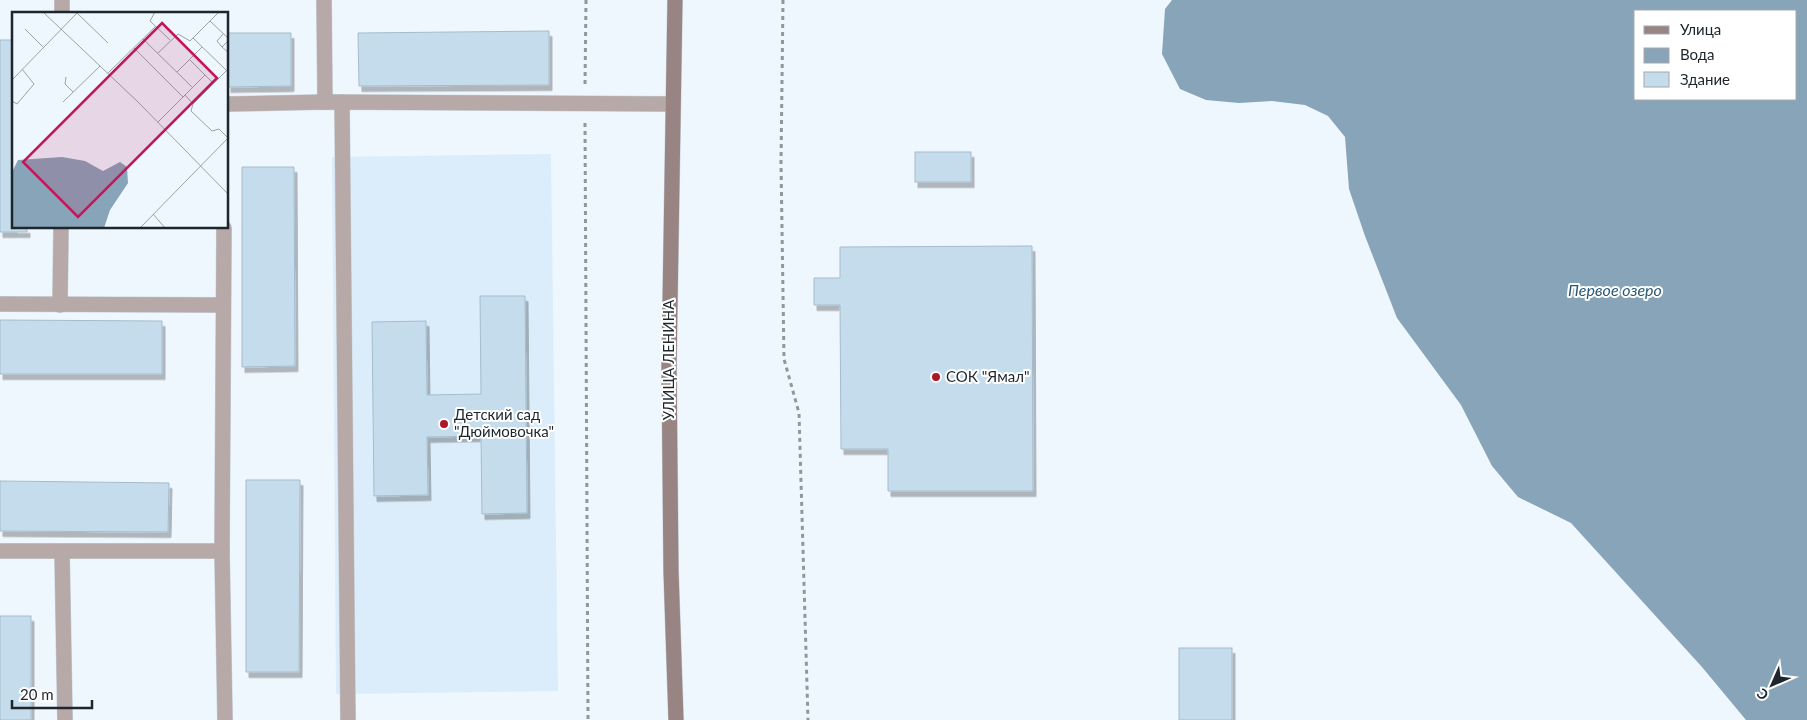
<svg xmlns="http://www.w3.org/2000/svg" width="1807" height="720" viewBox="0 0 1807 720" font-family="Lato,sans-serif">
<defs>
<filter id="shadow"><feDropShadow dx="3" dy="5.5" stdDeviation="0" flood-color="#0004"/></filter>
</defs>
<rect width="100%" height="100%" fill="#eef7fe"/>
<polygon fill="#dbedfa" points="551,154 558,691 336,694 332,157"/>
<path fill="#88a4b8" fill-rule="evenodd" d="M1172,0H1807V720H1746L1702,667L1571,523L1518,497L1492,466L1461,405L1397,318L1365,236L1349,189L1345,137L1328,116L1305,105L1272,101L1239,103L1206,100L1180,89L1162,54L1165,9ZM1636,11H1796V99H1636Z"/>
<g fill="#c5dced" stroke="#a5bccc" filter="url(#shadow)">
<polygon points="549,31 549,85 359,86 358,33"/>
<polygon points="228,33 291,33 291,86 228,87"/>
<polygon points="0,40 14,40 14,228 27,228 27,232 0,232"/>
<rect x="915" y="152" width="56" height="30"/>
<polygon points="242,167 294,167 295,366 242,367"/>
<polygon points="1032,246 1033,491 888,491 888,449 841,449 840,305 814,305 814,278 840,278 840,247"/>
<polygon points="480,296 525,296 527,513 482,514 481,436 427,437 428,495 374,496 372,322 426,321 427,395 481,394"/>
<polygon points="0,320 162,321 162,374 0,374"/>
<polygon points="246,480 300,480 299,672 246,672"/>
<polygon points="0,481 169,483 168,532 0,531"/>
<rect x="0" y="616" width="31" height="104"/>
<rect x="1179" y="648" width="53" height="72"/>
</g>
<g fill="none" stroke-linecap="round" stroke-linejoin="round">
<g stroke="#c8d1d8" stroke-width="16">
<g id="service">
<polyline points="62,0 62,14"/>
<polyline points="324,0 325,102"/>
<polyline points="342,102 348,720"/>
<polyline points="228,104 325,102 672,104"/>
<polyline points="224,228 222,551 225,720"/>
<polyline points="0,304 223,305"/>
<polyline points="60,305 61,228"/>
<polyline points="0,551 222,551"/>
<polyline points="62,552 65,720"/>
</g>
</g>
<g stroke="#c8d1d8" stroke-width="16">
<polyline id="secondary" points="675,0 669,365 671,571 676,720"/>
</g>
<g stroke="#8f989e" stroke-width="3" stroke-dasharray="4 4" stroke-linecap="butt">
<polyline points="783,0 781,163 784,359 799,413 808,720"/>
<polyline points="585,84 586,0"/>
<polyline points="585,123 588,720"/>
</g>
<use href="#service" stroke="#b6a9a8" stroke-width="15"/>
<use href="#secondary" stroke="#978483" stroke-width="15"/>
</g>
<g fill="#ac1825" stroke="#fff" stroke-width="2">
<circle cx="936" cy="377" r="5"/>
<circle cx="444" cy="424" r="5"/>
</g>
<g text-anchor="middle" stroke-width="4" stroke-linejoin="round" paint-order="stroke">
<g font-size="15" fill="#1d262c" stroke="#fff">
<text transform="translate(669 360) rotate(-90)" y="5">УЛИЦА ЛЕНИНА</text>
</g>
<g font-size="15" fill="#1d262c" stroke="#fff" text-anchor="start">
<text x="946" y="382">СОК "Ямал"</text>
<text x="454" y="420">Детский сад<tspan x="454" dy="17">"Дюймовочка"</tspan></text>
</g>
<g font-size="16" font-style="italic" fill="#275776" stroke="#fff">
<text x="1615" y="296">Первое озеро</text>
</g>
</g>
<g transform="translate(12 12)">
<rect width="216" height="216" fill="#eef7fe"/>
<path d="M50,145L73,149L91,159L108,150L115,155L116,171L98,198L92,216H0V160L6,148Z" fill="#88a4b8"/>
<path fill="none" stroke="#9aa3aa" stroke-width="1" d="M31,0L126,90L217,183M64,0L96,31M143,0L138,9L158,28M198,9L217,27M13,17L32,36M181,26L214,58M131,27L180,75M217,28L210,35L217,41M210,35L205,29L211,22M122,36L171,85M146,41L166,22L178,29L207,0M177,47L201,71M165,60L190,35M96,61L144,14M54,65L53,72L61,80M0,68L66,0M173,83L181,92L179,99L200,119L207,117L216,126M0,89L5,92L22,72L10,57M51,90L88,54M181,92L217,56M146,110L193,63M141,202L154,217M127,217L217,125"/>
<path fill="#c2185b" fill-opacity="0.15" stroke="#c2185b" stroke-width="2.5" d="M150,11L205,66L66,205L11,150Z"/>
<rect width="216" height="216" fill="none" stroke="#1d262c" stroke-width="2.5"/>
</g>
<rect x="1634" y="10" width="162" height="90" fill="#ffffff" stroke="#a5a8ab"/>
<rect x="1644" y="26" width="25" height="8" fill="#978483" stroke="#a5a8ab"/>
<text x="1680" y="35" font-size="15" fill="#1d262c">Улица</text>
<rect x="1644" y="48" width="25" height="15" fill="#88a4b8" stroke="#a5a8ab"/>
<text x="1680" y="60" font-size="15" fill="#1d262c">Вода</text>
<rect x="1644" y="72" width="25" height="15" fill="#c5dced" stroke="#a5a8ab"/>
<text x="1680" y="85" font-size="15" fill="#1d262c">Здание</text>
<g transform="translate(1772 685) rotate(225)" stroke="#ffffff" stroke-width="4" paint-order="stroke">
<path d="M0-4L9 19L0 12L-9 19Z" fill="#1d262c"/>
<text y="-8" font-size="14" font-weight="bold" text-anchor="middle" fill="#1d262c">С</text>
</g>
<path d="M12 700v8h80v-8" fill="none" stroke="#1d262c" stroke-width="2.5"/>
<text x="20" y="700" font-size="15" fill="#1d262c" stroke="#ffffff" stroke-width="4" paint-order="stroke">20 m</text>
</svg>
